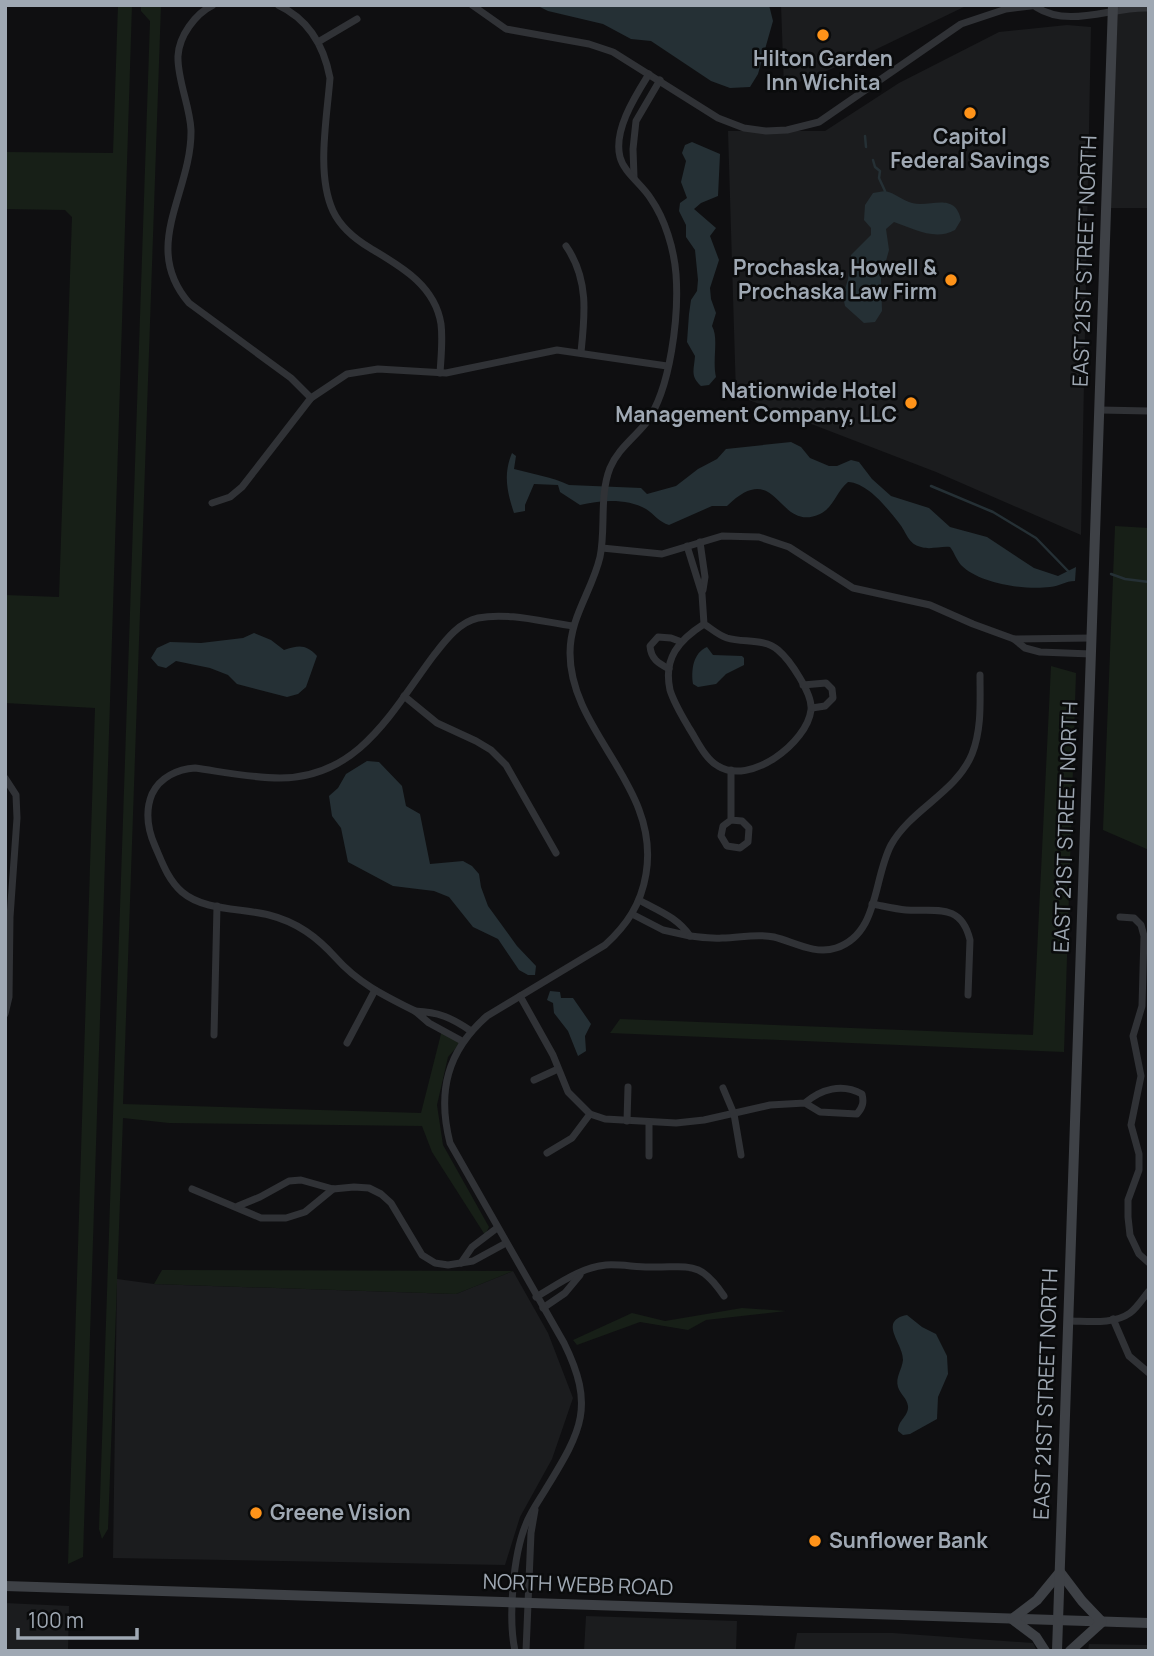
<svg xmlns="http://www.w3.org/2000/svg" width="1154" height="1656" viewBox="0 0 1154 1656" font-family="Manrope,sans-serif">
<rect width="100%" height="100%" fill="#0f0f11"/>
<g fill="#1b1c1e">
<polygon points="781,5 968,5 856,59 784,88"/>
<polygon points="1113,5 1149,5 1149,208 1106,208"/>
<polygon points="1067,25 1091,27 1081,535 936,472 736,395 728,131 825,131 899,83 999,32"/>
<polygon points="513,1271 548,1333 573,1398 552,1459 520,1517 505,1565 113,1558 117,1279 154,1284 456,1294"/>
<polygon points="5,1603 69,1606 68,1651 5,1651"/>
<polygon points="586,1616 737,1621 736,1651 584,1651"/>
<polygon points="797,1633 893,1633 1033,1643 1037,1651 794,1651"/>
<polygon points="1089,1644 1149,1645 1149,1651 1088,1651"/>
</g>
<g fill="#171f17">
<polygon points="118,5 132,5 83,1557 68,1564 95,708 5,703 5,595 59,597 72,217 65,210 5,209 5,152 113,153"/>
<polygon points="141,5 161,5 123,1104 421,1113 442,1030 462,1041 448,1057 437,1105 443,1145 489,1227 485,1235 432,1152 422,1126 169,1123 123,1118 108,1529 102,1539 99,1529 150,21 141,11"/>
<polygon points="1115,526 1149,528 1149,850 1103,830"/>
<polygon points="1051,666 1076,673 1064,1052 610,1033 620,1019 1033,1035"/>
<polygon points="162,1270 513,1271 456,1294 154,1284"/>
<polygon points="742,1308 786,1311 706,1320 688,1330 640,1322 577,1345 573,1340 632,1313 665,1321"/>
</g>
<g fill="#253035">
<polygon points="536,5 769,5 773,21 758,74 750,87 730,88 711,81 651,41 631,39 603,24 548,11"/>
<path d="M692,142L720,154L718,196L701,203L694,209L716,228L710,236L719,260L710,288L711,299L716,313L712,326C719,338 712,360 716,377L709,385L701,386C690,376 694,370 695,356L687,342L689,314L691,300L697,291L698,280L695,250L686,237V225L679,211L680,203L687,198L681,182L686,161L682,153L685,145Z"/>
<path d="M885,191C895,193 902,200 912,203C930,208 955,191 961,220L955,230C935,241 914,229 894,222L886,229L889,250L881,279L882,311L875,322L864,323L845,306L843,296L848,279L851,255L871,235V228L864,220L865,205L873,193Z"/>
<path d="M791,442L801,447L810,458L829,466H837L851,460L859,462L872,479L891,496L929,508L950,527L987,537L1034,568L1058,576L1076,567L1075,581C1065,581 1060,586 1050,587C1024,590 980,584 961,565C956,559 954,552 950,547C941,546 930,550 921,547C908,544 907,533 899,523C887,508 868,483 848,482C836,492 834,507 820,514C777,534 778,456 727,506H712L669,525C659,522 655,515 646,509C627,498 600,500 580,505L560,492L558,485L534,484L525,505V511L514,513C507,492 503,474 512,453L516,456L514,469C533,474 552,477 569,485L641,488L647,494L676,486L698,469L717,459L726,449Z"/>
<path d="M254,633L271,640L284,650C299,645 306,644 317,656L306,687L298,694L287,697L237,684L228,675L210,668L176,661L166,668L158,666L151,658L157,648L170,642L201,643L243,638Z"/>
<path d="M707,647L713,655L742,656L744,658V665L726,674L716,684L698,687L693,684C691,670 693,653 707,647Z"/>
<polygon points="367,761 379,762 402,786 406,806 420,814 430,864 463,861 472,866 479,874 481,887 488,906 517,946 536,966 535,975 528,975 519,970 498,939 473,927 449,897 434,891 393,886 348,862 341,828 332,816 329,796 338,788 346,774"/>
<polygon points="550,991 560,992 561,998 573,998 591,1024 585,1036 586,1051 578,1056 568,1031 554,1013 553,1003 547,1000"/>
<path d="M907,1315L922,1327L936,1334L947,1356L948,1374L938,1397L937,1419L910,1434L903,1435L898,1431C898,1420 909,1416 908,1406C907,1398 900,1394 898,1387C895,1377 902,1370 903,1360C904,1344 877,1321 907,1315Z"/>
</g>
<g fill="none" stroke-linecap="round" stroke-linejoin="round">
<g stroke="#253035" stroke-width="2.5">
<polyline points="865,136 866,147"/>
<polyline points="873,160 875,167 880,171 879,178 885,191"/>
<polyline points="931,486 993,512 1036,538 1069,572"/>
<polyline points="1111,574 1125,579 1149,582"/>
</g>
<g stroke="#303236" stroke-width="7">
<path d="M213,5C195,14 179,36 178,56C177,79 190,106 191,130C192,193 140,246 189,303L291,378L311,398"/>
<path d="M278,5C308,19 324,46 330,78C327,118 316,174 333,211C341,228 355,239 370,248C400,266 435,285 441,324C443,340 441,357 440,373"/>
<polyline points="472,5 506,29 589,44 613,52 718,118 744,128 766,131 787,130 819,122 961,24 1006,9 1039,5"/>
<path d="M1036,7C1070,29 1112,6 1149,8"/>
<polyline points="318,42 357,19"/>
<polyline points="634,177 633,149 636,121 660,80"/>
<path d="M566,246C589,279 585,315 581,352"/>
<polyline points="1100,410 1149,411"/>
<polyline points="212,503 230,497 242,487 311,398 347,374 378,369 446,373 557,350 667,366"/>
<polyline points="700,542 705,577 703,590"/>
<path d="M687,546L702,594L704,624C679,640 663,658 670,690C674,703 682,716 689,728C697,740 705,759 718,766C750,786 807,743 811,710C813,694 790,660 778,650C764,638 744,643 727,638C718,635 712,629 704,624"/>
<polyline points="602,548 662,554 722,536 759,537 789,547 853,588 930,605 973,624 1014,639 1025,648 1040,652 1091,654"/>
<polyline points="1014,639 1092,638"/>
<path d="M669,669C658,663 651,659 650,646L658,637L671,638L679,641"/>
<polyline points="803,685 826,683 832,689 833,698 825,706 812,708"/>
<polyline points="404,696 437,723 476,741 491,750 506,765 556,853"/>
<polyline points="731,770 731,820 723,826 721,836 727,846 740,848 748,842 749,828 742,821 731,820"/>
<polyline points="5,778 16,795 17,818 10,917 9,997 5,1014"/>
<path d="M872,904C883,906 895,909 906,910C935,912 961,902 970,940L968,995"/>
<path d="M632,914L663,930L690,936C677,917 659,911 639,900"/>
<polyline points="1120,917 1134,918 1141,925 1144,936 1142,1006 1133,1036 1141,1076 1131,1125 1139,1154 1139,1170 1128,1200 1128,1217 1130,1235 1139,1254 1149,1263"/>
<path d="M690,936C700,937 711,939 722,938C740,938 756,933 774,937C794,942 815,955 836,948C879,934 873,879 891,845C911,809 956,793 972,754C982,729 980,701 980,675"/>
<path d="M520,996L553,1055L568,1092L590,1114L605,1119L676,1123L704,1120L770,1105L805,1103L820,1112L857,1114C863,1107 864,1102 862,1094C842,1083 821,1089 805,1103"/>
<path d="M415,1011C385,996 358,983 336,958C317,937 297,922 269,915C242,908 204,911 182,892C168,880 162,862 155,846C148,830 145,811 152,794C160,777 178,769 195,768C223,772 252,778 280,778C359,778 392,711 434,655C445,641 459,622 478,618C508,612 543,622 573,626"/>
<polyline points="214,1035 217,906"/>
<path d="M462,1041L429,1023L415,1011C439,1012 452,1018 471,1031"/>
<polyline points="347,1043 375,990"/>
<polyline points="534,1080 558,1069"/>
<polyline points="723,1088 734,1114 741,1155"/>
<polyline points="627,1121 628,1087"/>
<polyline points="547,1153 572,1138 590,1114"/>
<polyline points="649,1156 649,1123"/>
<polyline points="192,1189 261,1218 286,1218 305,1212 333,1189"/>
<polyline points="238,1206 260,1197 289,1181 301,1180 333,1189 354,1187 369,1188 381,1194 391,1203 422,1255 435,1263 448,1265 473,1261 506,1243"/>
<polyline points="461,1263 472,1247 497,1228"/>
<path d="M536,1297C557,1285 581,1267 606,1265C620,1264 635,1267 649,1267C690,1268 699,1259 724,1296"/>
<polyline points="543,1308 565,1293 580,1275"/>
<polyline points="1113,1319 1129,1356 1149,1373"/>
<path d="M1068,1321C1088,1321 1113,1325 1130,1313C1137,1308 1143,1298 1149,1291"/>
<path d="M515,1651C508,1618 513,1555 526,1524C531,1511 540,1499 547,1487C582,1430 595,1406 564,1343L450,1143C437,1092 447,1051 487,1016L605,945C627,925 641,904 646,874C661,786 570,733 570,653C570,617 592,591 600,557C606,529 599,496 610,468C618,449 633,439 646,423C671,389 679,315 676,274C674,249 665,219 651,199C642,184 624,173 620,157C613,130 636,95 649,74"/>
<polyline points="526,1651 531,1533 535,1510"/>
</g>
<g stroke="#3e4146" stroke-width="10">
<polyline points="5,1586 1149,1623"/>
<polyline points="1045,1651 1036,1637 1012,1619 1037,1600 1060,1572 1082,1601 1102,1622 1070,1651"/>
<polyline points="1057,1651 1113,5"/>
</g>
</g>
<g fill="#ff9319" stroke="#0a0b0c" stroke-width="2.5">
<circle cx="823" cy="35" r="7"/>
<circle cx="970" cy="113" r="7"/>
<circle cx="951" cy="280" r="7"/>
<circle cx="911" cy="403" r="7"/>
<circle cx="256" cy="1513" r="7"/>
<circle cx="815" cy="1541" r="7"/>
</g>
<g text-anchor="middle" stroke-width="5" stroke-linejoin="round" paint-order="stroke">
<g font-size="21" font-weight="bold" fill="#9fa8b3" stroke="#0a0b0c">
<text x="823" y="66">Hilton Garden<tspan x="823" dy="24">Inn Wichita</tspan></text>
<text x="970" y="144">Capitol<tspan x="970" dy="24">Federal Savings</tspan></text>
<text x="937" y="275" text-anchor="end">Prochaska, Howell &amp;<tspan x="937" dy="24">Prochaska Law Firm</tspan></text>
<text x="897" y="398" text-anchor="end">Nationwide Hotel<tspan x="897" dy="24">Management Company, LLC</tspan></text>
<text x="270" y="1520" text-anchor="start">Greene Vision</text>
<text x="829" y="1548" text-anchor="start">Sunflower Bank</text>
</g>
<g font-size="21" fill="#9fa8b3" stroke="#0a0b0c">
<text transform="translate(1085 261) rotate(-88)" y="7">EAST 21ST STREET NORTH</text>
<text transform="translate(1066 827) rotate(-88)" y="7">EAST 21ST STREET NORTH</text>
<text transform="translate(1046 1394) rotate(-88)" y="7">EAST 21ST STREET NORTH</text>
<text transform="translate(578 1585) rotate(2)" y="7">NORTH WEBB ROAD</text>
</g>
</g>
<rect width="1154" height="1656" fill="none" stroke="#9fa8b3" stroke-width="14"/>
<path d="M18 1628v10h119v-10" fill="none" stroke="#9fa8b3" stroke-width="3.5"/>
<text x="28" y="1628" font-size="21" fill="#9fa8b3" stroke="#0a0b0c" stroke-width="5" paint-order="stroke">100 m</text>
</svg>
